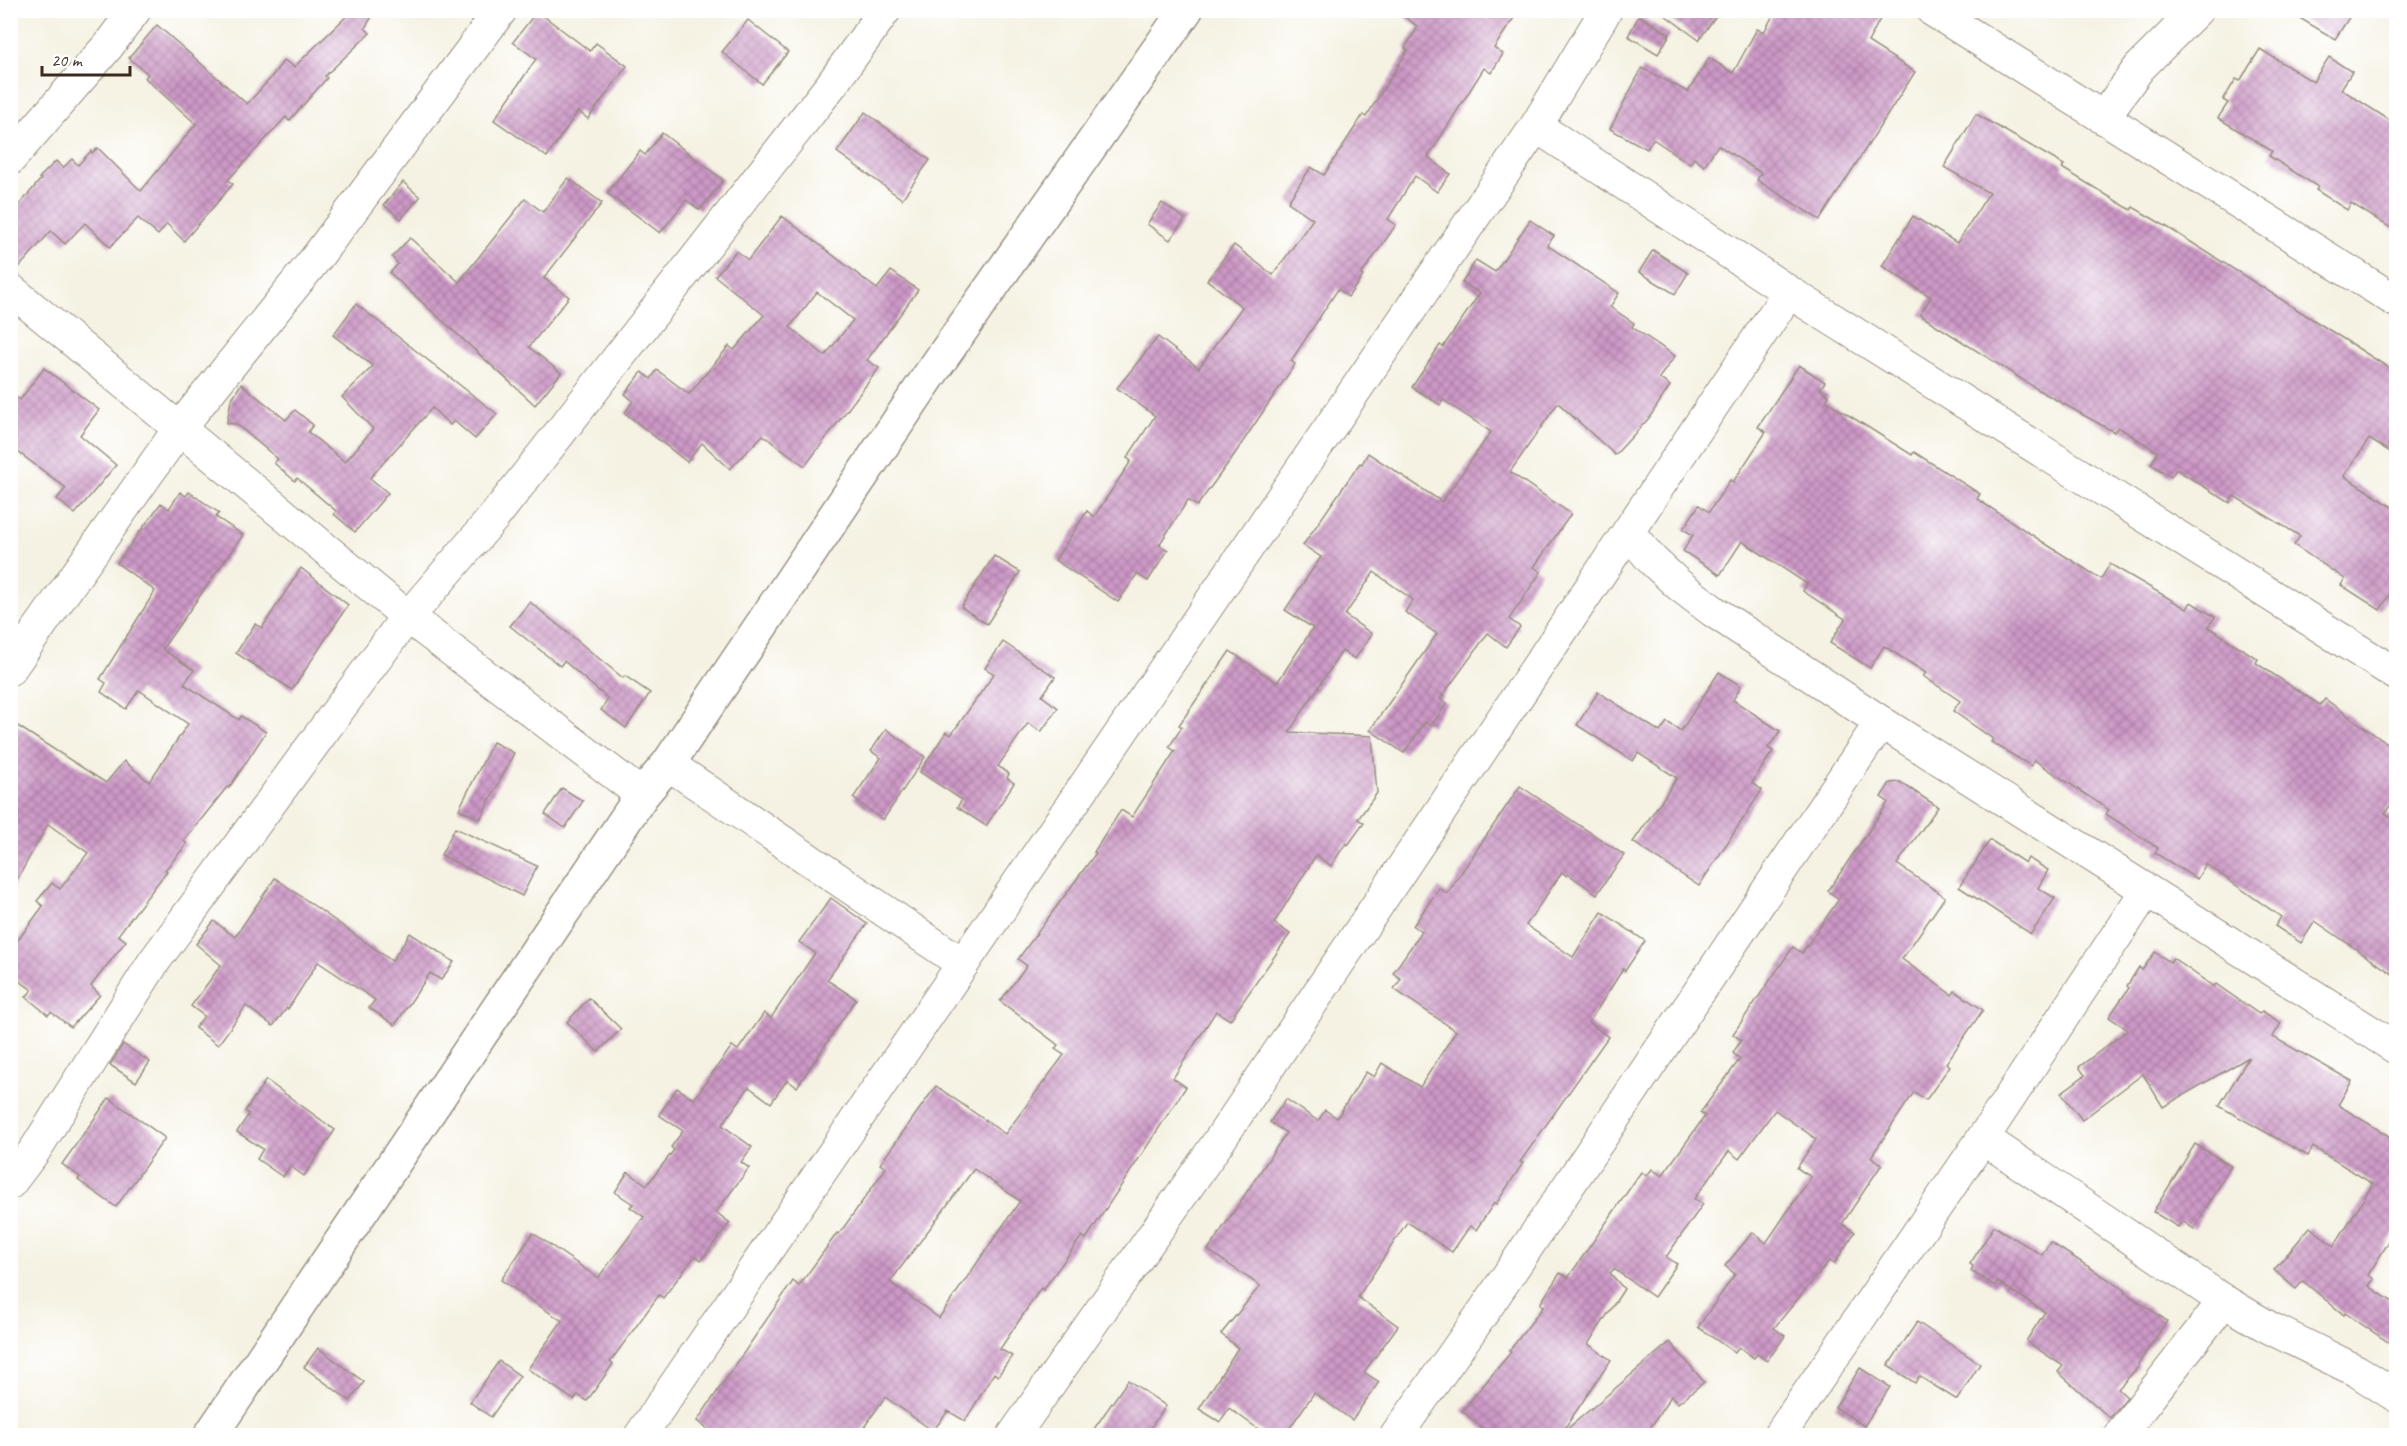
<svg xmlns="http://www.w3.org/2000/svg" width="2407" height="1446" viewBox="0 0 2407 1446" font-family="Caveat,sans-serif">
<defs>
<pattern id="building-cross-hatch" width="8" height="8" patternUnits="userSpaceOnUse" patternTransform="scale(1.5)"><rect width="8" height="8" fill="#cd99c7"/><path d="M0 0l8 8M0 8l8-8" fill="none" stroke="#a87da1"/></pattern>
</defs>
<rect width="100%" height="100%" fill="#fff"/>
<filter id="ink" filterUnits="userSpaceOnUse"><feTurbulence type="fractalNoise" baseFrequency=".0167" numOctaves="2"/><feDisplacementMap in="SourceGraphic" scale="12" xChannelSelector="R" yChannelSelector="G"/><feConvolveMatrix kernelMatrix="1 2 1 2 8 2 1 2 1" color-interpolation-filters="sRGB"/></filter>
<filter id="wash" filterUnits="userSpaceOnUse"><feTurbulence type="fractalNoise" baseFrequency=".008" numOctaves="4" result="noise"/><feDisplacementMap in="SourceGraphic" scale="24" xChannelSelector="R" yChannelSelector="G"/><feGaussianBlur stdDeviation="1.35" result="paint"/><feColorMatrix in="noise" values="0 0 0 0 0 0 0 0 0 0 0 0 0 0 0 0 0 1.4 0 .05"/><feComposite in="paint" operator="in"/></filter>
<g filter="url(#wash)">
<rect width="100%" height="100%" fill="#f5f2e3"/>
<g id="blocks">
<g fill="url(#building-cross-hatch)" fill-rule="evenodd">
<polygon points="353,10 376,10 365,28 370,33 325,76 327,78 289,121 286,117 228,180 233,184 184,241 167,224 158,235 138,218 110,247 85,223 65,244 51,231 15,272 10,271 10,216 41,179 39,178 56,161 63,168 72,159 78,165 91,151 92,153 98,148 141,191 196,124 145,78 148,74 129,58 157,25 247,104 269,80 284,60 294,67"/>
<polygon points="1396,10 1519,10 1494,48 1503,54 1491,73 1484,68 1428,157 1450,174 1437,192 1415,176 1388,219 1396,225 1361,275 1363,276 1348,297 1338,289 1291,361 1295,364 1234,455 1197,506 1188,500 1159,545 1168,550 1148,581 1137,574 1118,602 1055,560 1087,511 1094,517 1131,461 1127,458 1155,416 1117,388 1158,337 1199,368 1242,307 1207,280 1234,245 1273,275 1313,219 1288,202 1311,167 1324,175 1363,115 1366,117 1408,50 1405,48 1418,27"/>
<polygon points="1658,10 1720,10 1699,40"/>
<polygon points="1776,10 1869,10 1881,17 1868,42 1915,72 1820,220 1757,180 1761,173 1718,145 1704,166 1694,158 1690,164 1653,139 1647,149 1610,129 1642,68 1688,92 1709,58 1733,73 1757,29 1764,32"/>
<polygon points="2286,10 2354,10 2335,39"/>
<polygon points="537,11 590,51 596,43 627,66 588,119 578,111 547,157 494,120 536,59 513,42"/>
<polygon points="1639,16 1670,34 1658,54 1628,36"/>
<polygon points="748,20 788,52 762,84 722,52"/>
<polygon points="2260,49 2313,82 2329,57 2352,72 2341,89 2397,125 2397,232 2351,203 2347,210 2316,190 2318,187 2269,156 2272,151 2218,118 2228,103 2223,100 2236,79 2240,81"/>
<polygon points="865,112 930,160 902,199 837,152"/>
<polygon points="1976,114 2064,165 2062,168 2131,210 2133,207 2172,230 2397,373 2397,456 2369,439 2344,476 2397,510 2397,583 2380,610 2341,585 2345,579 2294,545 2300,536 2234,496 2230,503 2176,469 2171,477 2151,464 2158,452 2118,427 2114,432 2042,392 1920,315 1931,297 1882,266 1913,216 1957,243 1989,193 1944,167"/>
<polygon points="662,133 723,180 700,210 686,200 660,233 607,193 640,151 645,155"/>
<polygon points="568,178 602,203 544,278 569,297 529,347 561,373 535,405 390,273 398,264 392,257 410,238 459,282 525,199 543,212"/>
<polygon points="403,182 420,197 401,219 384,205"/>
<polygon points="1162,203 1185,219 1170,240 1147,224"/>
<path d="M782,216L877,289L891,271L918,290L867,360L879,368L805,466L763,435L730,469L702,443L687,462L625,413L633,401L625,394L642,372L651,379L657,370L689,394L729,346L734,350L764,315L715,276L736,251L748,260ZM817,292L853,320L825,356L790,327Z"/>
<path d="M1530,220L1554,236L1547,245L1619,293L1610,307L1634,323L1632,327L1675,356L1659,378L1670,386L1649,418L1615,455L1558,403L1510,472L1571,514L1534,567L1541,572L1509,619L1520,627L1506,647L1488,633L1440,699L1447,703L1431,726L1425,722L1404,753L1370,730L1437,634L1405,612L1413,600L1374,572L1345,615L1372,634L1355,659L1342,651L1289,732L1372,736L1377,793L1358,819L1364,823L1348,845L1346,843L1331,866L1316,855L1274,923L1290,934L1230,1020L1216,1011L1173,1078L1186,1087L1086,1239L1082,1236L1043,1290L1041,1288L1000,1349L1012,1356L998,1376L994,1373L965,1421L948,1411L933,1431L885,1397L858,1436H716L697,1421L793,1281L799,1286L837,1233L839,1234L886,1168L880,1164L936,1086L1005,1134L1064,1055L1055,1049L1058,1045L1000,1001L1027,966L1018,959L1096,853L1094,852L1121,810L1132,817L1175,751L1169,747L1182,727L1179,725L1230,651L1277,683L1313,628L1285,610L1321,557L1303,545L1360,463L1362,464L1368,453L1442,502L1491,432L1443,400L1440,405L1412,387L1440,345L1443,347L1480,293L1462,283L1476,260L1495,272ZM974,1169L1020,1201L939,1318L890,1282Z"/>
<polygon points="1653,250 1688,273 1675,294 1639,272"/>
<polygon points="356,304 497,414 475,439 454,421 450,425 432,408 370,478 388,493 355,532 334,514 336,511 297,478 295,481 274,463 278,459 236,424 227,423 231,400 241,384 286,420 295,410 313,425 308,432 345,462 373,429 342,397 373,366 333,335"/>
<polygon points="1799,365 1825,382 1820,389 1829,396 1826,401 1912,455 1914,452 1980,494 1977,499 2049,546 2101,579 2110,564 2187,609 2191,602 2215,617 2208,627 2258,659 2256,663 2320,705 2325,699 2397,751 2397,796 2385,813 2397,821 2397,977 2315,921 2301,943 2275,926 2281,917 2206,864 2197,879 2155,853 2158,848 2106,814 2109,810 2034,760 2031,766 1991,742 1993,739 1953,711 1960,701 1923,676 1926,673 1884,646 1870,668 1830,643 1845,619 1803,591 1807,584 1742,541 1720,575 1683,551 1693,535 1683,529 1699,505 1709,512 1730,480 1733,482 1766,432 1758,427"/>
<polygon points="44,368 99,410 80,435 116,465 75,514 57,499 66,488 10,446 10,392 20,400"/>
<polygon points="180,492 186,496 189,492 219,513 216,517 243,535 162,649 194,670 184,684 239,720 241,716 266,732 229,788 227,787 184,841 187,844 165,870 167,871 118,935 126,941 91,986 100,995 71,1027 51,1012 48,1015 26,997 32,990 10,974 10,951 43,906 37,901 52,883 60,889 88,853 48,824 10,892 10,721 106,783 124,761 149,782 188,724 139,690 126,709 101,692 106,683 100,679 155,591 117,563 161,503 169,509"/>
<polygon points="994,556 1020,572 987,624 961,607"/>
<polygon points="301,568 348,605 292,690 236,653 255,624 262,628"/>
<polygon points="530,602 623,678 625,676 650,693 626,728 601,710 608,699 564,661 560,666 510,626"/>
<polygon points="1003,642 1055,677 1042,696 1058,708 1041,732 1028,723 998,766 1009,774 1007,778 1014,783 986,826 957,807 962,800 920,772 946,732 951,735 994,674 985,668"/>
<polygon points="1719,672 1741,686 1733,700 1780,731 1768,748 1773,751 1752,783 1762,790 1699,886 1633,842 1677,778 1638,753 1633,761 1577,725 1598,692 1660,732 1667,722 1681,731"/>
<polygon points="886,729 925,757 883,820 853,798 881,758 871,751"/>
<polygon points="493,742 514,753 480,819 459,809"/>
<polygon points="1900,782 1938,807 1897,864 1945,897 1902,959 1952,995 1955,991 1983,1010 1946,1063 1950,1066 1926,1100 1914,1092 1871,1157 1882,1164 1842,1224 1855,1232 1834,1264 1829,1261 1774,1328 1785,1336 1767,1361 1757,1354 1754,1358 1739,1347 1735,1353 1698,1327 1735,1274 1725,1266 1753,1232 1766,1243 1811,1177 1797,1168 1816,1139 1775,1110 1739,1159 1729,1151 1694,1199 1703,1204 1666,1257 1677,1264 1654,1297 1614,1269 1610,1273 1624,1289 1588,1344 1611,1360 1560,1435 1670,1342 1704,1382 1678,1403 1671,1396 1645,1436 1492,1436 1462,1411 1511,1352 1509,1351 1544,1306 1540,1304 1560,1273 1568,1278 1641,1172 1647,1176 1652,1169 1662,1176 1705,1116 1700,1113 1740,1059 1733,1053 1741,1040 1733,1034 1793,947 1802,953 1839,899 1828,891 1887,804 1888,802 1881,797 1890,783"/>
<polygon points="1520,786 1624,855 1597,894 1568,874 1567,876 1562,872 1526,925 1573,957 1602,912 1645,941 1625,971 1623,969 1589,1022 1608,1037 1520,1162 1523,1163 1496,1204 1494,1203 1476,1230 1470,1226 1452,1252 1407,1222 1358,1297 1398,1326 1364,1372 1379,1382 1352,1420 1314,1393 1284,1436 1268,1436 1229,1408 1220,1422 1199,1409 1238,1348 1221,1334 1260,1286 1208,1250 1286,1133 1270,1122 1286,1099 1318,1121 1325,1110 1337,1118 1366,1072 1374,1077 1382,1063 1420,1087 1456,1031 1394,989 1401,979 1393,973 1422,931 1413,926 1439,888 1447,894"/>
<polygon points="562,788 583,801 565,828 545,814"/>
<polygon points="455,828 537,866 522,896 441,855"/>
<polygon points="1990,840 2025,863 2028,858 2048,870 2038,888 2055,898 2031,934 1959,887"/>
<polygon points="275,878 392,961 410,933 454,962 441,980 430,973 395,1025 369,1008 375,1000 318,962 288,1009 287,1008 273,1026 246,1006 218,1045 195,1028 204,1016 191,1006 221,965 196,944 214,921 235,937"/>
<polygon points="831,898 867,924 827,980 856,999 797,1087 787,1080 771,1103 749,1087 722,1125 752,1147 741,1162 749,1168 716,1212 730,1223 701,1260 695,1256 663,1298 659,1295 610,1362 613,1364 587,1401 578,1395 574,1400 528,1369 562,1321 501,1280 533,1233 598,1278 644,1217 630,1207 633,1204 615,1192 628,1172 647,1185 674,1150 671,1147 683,1131 659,1115 677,1088 694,1099 732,1046 738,1050 764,1013 771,1018 815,953 799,942"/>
<polygon points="2155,952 2170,962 2173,958 2214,987 2216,984 2259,1014 2262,1011 2281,1023 2273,1037 2352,1081 2338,1105 2397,1141 2397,1229 2368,1275 2374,1279 2369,1286 2397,1305 2397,1348 2345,1313 2344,1315 2303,1281 2296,1289 2274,1270 2310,1227 2334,1246 2373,1184 2313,1147 2308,1156 2219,1106 2249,1057 2163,1107 2143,1074 2082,1120 2061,1093 2085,1075 2079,1067 2128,1030 2109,1017 2129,988 2127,986 2139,967 2142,970"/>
<polygon points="589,998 621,1029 598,1052 567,1022"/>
<polygon points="123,1044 150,1062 136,1082 110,1065"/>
<polygon points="266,1080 335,1130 304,1176 290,1166 283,1177 257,1159 263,1149 237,1132 249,1114 245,1111"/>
<polygon points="109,1098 165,1138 116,1207 78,1180 80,1177 62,1164"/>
<polygon points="2195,1144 2231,1166 2194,1229 2182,1221 2178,1227 2153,1212"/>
<polygon points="1994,1226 2042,1255 2050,1242 2125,1290 2124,1292 2167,1321 2138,1364 2139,1366 2118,1389 2127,1397 2110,1418 2058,1372 2063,1366 2026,1341 2045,1312 1998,1282 1995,1286 1971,1271 1973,1266 1970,1264"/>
<polygon points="1917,1322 1980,1364 1957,1400 1919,1376 1915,1383 1888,1366"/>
<polygon points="318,1348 364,1382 350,1401 304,1367"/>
<polygon points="499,1361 520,1376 491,1417 470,1402"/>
<polygon points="1860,1368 1890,1387 1864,1426 1835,1407"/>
<polygon points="1128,1380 1166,1406 1145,1436 1089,1436"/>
</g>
</g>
</g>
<g filter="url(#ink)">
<use href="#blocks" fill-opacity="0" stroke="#988e80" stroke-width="1.5"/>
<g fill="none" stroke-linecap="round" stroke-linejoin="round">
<g stroke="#988e80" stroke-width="34">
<g id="street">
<polyline points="1932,10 2396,301"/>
<polyline points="2103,118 2139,68 2197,10"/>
<polyline points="1536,126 1789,292 2396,674"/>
<polyline points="10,159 108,46 135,10"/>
<polyline points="10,289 408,617 642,795"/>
<polyline points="1628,532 1652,560 1679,585 1713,611 1881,722 2396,1048"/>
<polyline points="10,669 179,429 317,257 501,10"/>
<polyline points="668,764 963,964"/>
<polyline points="1983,1138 2224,1301 2268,1327 2357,1371 2396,1396"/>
<polyline points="10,1183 35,1150 153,963 397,630 494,517 832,84 885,10"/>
<polyline points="640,1436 1536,126 1606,10"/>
<polyline points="1013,1436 1217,1144 1789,292"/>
<polyline points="1396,1436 1484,1311 1881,722"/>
<polyline points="1779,1436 1983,1138 2146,891"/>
<polyline points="2119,1436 2224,1301"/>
</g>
</g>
<g stroke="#988e80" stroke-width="36">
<polyline id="secondary" points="210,1436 642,795 668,764 929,376 1186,10"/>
</g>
<use href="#street" stroke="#fff" stroke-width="32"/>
<use href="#secondary" stroke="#fff" stroke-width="33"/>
</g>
</g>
<rect width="2407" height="1446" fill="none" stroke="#fff" stroke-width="36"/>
<path d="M42 66v9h88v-9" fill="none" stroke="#3b2a1e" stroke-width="3"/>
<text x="51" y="66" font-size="18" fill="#3b2a1e" stroke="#ffffff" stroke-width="4.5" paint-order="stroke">20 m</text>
</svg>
